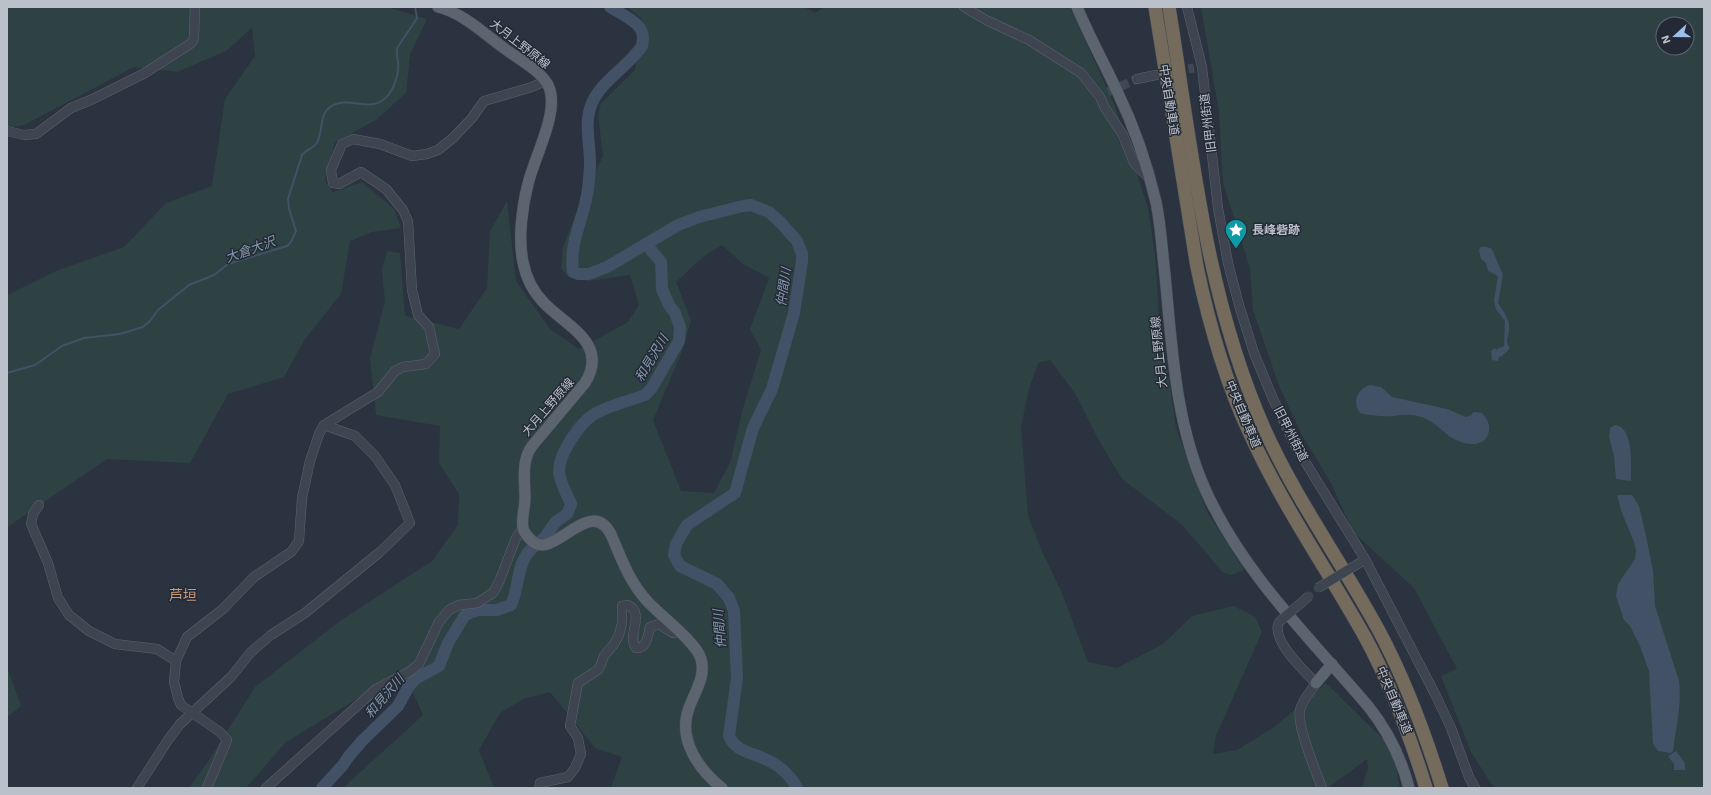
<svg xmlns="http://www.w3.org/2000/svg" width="1711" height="795" viewBox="0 0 1711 795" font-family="'Work Sans','Noto Sans JP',sans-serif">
<rect width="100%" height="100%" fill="#2a333f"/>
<g fill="#2f4243" fill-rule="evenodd">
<polygon points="7,7 387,7 427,19 410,55 406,93 376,120 335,142 325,181 333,192 362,182 394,209 401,228 372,232 350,241 341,294 305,339 284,377 228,394 190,463 107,459 9,526 7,532 7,295 56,271 124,247 166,203 212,186 225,99 255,56 252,28 226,51 177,72 134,67 24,125 7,128"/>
<path d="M627,7H804L815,13L825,7H1070L1115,106L1148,208L1155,255L1159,315L1176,428L1207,512L1244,570L1231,575L1222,572L1204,550L1180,523L1122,479L1098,439L1075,393L1050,360L1038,363L1029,389L1021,427L1028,515L1041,549L1062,593L1088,662L1117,668L1163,644L1192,616L1234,606L1255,617L1262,632L1216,736L1213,754L1237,750L1273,728L1326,683L1386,742L1395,762L1400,788H1362L1368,768L1367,759L1328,788H608L611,787L622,757L595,748L550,692L523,699L500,713L479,750L494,788H343L423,715L403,671L286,742L246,788H189L209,760L255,687L340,621L432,561L458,525L459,494L439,463L440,426L376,415L370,358L385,302L382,269L387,251L400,253L405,316L459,329L487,288L490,231L507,201L516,281L550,329L579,349L628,322L639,305L630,275L588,281L566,275L561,268L563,247L580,204L603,156L598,115L601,103L635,70L641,18ZM722,245L743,264L769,278L750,329L761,350L743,408L730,463L714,493L681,491L653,420L683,349L691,320L676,282L703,257Z"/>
<path d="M1201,7H1704V788H1497L1492,785L1471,752L1441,676L1457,669L1414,588L1353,532L1331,483L1302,435L1279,386L1253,310L1250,268L1223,183L1219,112ZM1663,24H1687V48H1663Z"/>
<polygon points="7,667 21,706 7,717"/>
</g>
<g fill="#425166">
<path d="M1481,247H1487L1492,249L1503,275L1498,303C1503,311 1510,319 1509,329C1509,333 1508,335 1507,339C1506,349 1515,345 1504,354C1500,357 1504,356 1499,357L1498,361L1492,360L1491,351L1495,348L1497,351V349L1504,346L1505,321L1496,309L1494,301L1498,276L1488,271L1486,263L1481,259L1479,250Z"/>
<path d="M1370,385L1381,387L1392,397L1447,409L1466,417L1472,415L1473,412L1482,413C1486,418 1490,423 1489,430C1487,448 1467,446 1454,439C1442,432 1433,419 1418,416C1410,414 1402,415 1394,416C1386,417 1367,415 1360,413C1352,402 1357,389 1370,385Z"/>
<path d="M1615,425C1634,427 1631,466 1631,481L1616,479L1614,456L1609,437L1610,428Z"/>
<path d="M1617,495H1632L1639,506L1646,536L1653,571L1655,606L1679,681C1682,704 1676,727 1673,751L1671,753L1658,751L1653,744L1649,671L1640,646L1630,626L1624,620L1616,596L1618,584L1635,559L1636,550L1634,542L1622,513Z"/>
<polygon points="1676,751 1685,763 1685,770 1674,770 1674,764 1668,756"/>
</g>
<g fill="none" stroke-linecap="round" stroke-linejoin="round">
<path stroke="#425166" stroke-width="2" d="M7,373L35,365L62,346L84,338L120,334L143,327L150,321L158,310L189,285L214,275L228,264L287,246L291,242L296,231L289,209L288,199L302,155C305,150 312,149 316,144C324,133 318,116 330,107C348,95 367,112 383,100C392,94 398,78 398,67C399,62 396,55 397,49C398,45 414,24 417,18L415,7"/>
<g stroke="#425166" stroke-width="12">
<path d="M610,7C618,12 637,21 641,30C644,35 643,41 642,46C628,67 602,80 592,103C583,123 591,147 590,167C589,176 589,186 587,195C582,222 569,244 573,272L578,274H589L607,267L678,225L699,217L743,206L751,205L769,212L781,223L797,241L802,254V261L794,313L772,389L753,428L735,493L687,525L676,544L674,555L680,566L717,584L729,598L734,611L737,678L729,736C736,752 751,752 765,759C778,764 791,776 797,788"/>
<path d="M322,788L343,765L349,756L362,741L398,706L409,686L415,679L439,666L448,643L465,615L478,610H497L511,605C519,589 516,570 527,554C531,548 539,543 545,537C549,532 552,526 556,522C566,513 567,518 571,504C567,494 560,483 559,472C558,455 579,424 593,415C607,406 629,401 645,395L651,389L679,341L680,327L675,313L669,305L662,289L661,262L646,244"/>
</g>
<g stroke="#404854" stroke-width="9" stroke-dasharray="9 4.5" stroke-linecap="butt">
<polyline points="1175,71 1194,68"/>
<polyline points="1108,92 1137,79"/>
</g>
<g stroke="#5c636d" stroke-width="10">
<g id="minor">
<polyline points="964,7 986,20 1029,40 1081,73 1100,97 1105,108 1123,135 1134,163 1150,179"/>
<polyline points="1187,7 1202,67 1218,208 1228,263 1239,305 1254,353 1273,399 1296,447 1365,559 1436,696 1451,728 1469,777 1475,788"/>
<polyline points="1137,79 1156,75"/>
<polyline points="7,131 24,135 36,134 71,108 93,99 145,73 190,44 193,41 194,37 195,7"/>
<polyline points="39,505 33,514 31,524 48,563 58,598 69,615 89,631 115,644 157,649 176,661"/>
<path d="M1279,622C1270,639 1304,671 1316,683C1311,691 1302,700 1300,710C1296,724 1316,772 1322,788"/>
<polyline points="137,788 168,740 180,724 231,677 251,652 271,635 305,613 380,552 410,523 395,485 375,456 355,436 324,425"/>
<polyline points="207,788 227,740 220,732 181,705 178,698 174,682 176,661 187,637 223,609 254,577 291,552 299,541 302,498 310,461 319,434 324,425 378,392 395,371 403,367 426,364 435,354 429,327 418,315 412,290 408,221 403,210 386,189 361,172 339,184 333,183 331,170 342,144 353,139 380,144 412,156 427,154 438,150 453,138 472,118 484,101 532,87 545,81"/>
<polyline points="266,788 376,689 409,672 419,664 439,622 449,610 459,605 477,603 493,593 499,582 516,538 523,528"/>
<path d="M539,788L540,783L568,777L575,768L581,754L578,738L570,726L578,683L599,669L604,656L614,644L619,635L622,623V606L628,605C646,614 626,636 636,648C647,649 648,635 650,627L659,624L673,633L678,632"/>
</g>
</g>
<g stroke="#484e59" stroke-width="12">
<g id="major">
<path d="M438,7C463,13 483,33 504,48C518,59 539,69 548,85C561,110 534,157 528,184C522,207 518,239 523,262C526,278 534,293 545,304C568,327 609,344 585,383L532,446C521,461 525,481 525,498C525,508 521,519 523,528C524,533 528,537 532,541C554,562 593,489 613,539C622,561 631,584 648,602C660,615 697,643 701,659C706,677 695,691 689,708C677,739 699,770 722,788"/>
<path d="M1077,7C1089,36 1104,63 1117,91C1134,126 1147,164 1156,202C1161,226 1162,251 1165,275C1172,347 1175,421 1205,489C1242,572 1309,637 1368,706C1388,731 1401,757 1409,788"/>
<polyline points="1316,683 1332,664"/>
</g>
</g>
<g stroke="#49505a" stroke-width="14">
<g id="highway">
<path d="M1155,7L1197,267C1209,324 1225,381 1250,434C1282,505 1327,569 1365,637C1391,685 1410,736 1426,788"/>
<path d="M1169,7C1192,149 1205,295 1264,428C1295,498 1341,561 1378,629C1405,679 1425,733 1442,788"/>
</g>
</g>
<use href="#minor" stroke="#3e4550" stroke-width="9"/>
<use href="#major" stroke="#5c646f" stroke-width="11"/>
<use href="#highway" stroke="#756b5c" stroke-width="13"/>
<g stroke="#5c636d" stroke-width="10" stroke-linecap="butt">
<g id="minor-bridge">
<polyline points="1318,588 1361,562"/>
<polyline points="1279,622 1309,596"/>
</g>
</g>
<use href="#minor-bridge" stroke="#3e4550" stroke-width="9"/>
</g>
<defs>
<g id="sight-pin" transform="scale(1.15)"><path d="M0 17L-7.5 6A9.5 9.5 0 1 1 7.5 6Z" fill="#0f9aa8" stroke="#232a35"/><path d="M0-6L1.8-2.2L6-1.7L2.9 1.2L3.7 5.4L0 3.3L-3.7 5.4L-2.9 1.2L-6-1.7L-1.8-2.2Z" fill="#fff"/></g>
</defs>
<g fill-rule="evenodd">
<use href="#sight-pin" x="1236" y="230"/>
</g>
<g text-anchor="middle" stroke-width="3" stroke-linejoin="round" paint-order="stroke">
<g font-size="12" fill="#bbc1ca" stroke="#232a35">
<text transform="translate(520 44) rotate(38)" y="4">大月上野原線</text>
<text transform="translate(1169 100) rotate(81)" y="4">中央自動車道</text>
<text transform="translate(1208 123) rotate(-97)" y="4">旧甲州街道</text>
<text transform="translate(1159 352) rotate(-96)" y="4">大月上野原線</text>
<text transform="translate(548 407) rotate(-49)" y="4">大月上野原線</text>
<text transform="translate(1243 414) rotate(67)" y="4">中央自動車道</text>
<text transform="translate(1291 434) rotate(63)" y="4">旧甲州街道</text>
<text transform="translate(1394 700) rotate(67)" y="4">中央自動車道</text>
</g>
<g font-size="12" font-weight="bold" fill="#bbc1ca" stroke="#232a35" text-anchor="start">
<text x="1252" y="234">長峰砦跡</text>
</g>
<g font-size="13" font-style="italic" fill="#8697ad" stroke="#232a35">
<text transform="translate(250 249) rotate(-20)" y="5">大倉大沢</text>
<text transform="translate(783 287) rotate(-82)" y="5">仲間川</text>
<text transform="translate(651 358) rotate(-59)" y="5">和見沢川</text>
<text transform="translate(719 629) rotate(-95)" y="5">仲間川</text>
<text transform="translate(384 696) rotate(-49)" y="5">和見沢川</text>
</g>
<g font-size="14" fill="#c99a77" stroke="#232a35">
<text x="183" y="600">芦垣</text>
</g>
</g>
<rect width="1711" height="795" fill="none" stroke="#bbc1ca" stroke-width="16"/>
<g transform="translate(1675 36) rotate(249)"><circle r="19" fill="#232a35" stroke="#606671"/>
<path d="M0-3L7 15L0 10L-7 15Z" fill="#9ebcec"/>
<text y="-6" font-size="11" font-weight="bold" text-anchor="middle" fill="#bbc1ca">N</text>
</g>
</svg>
